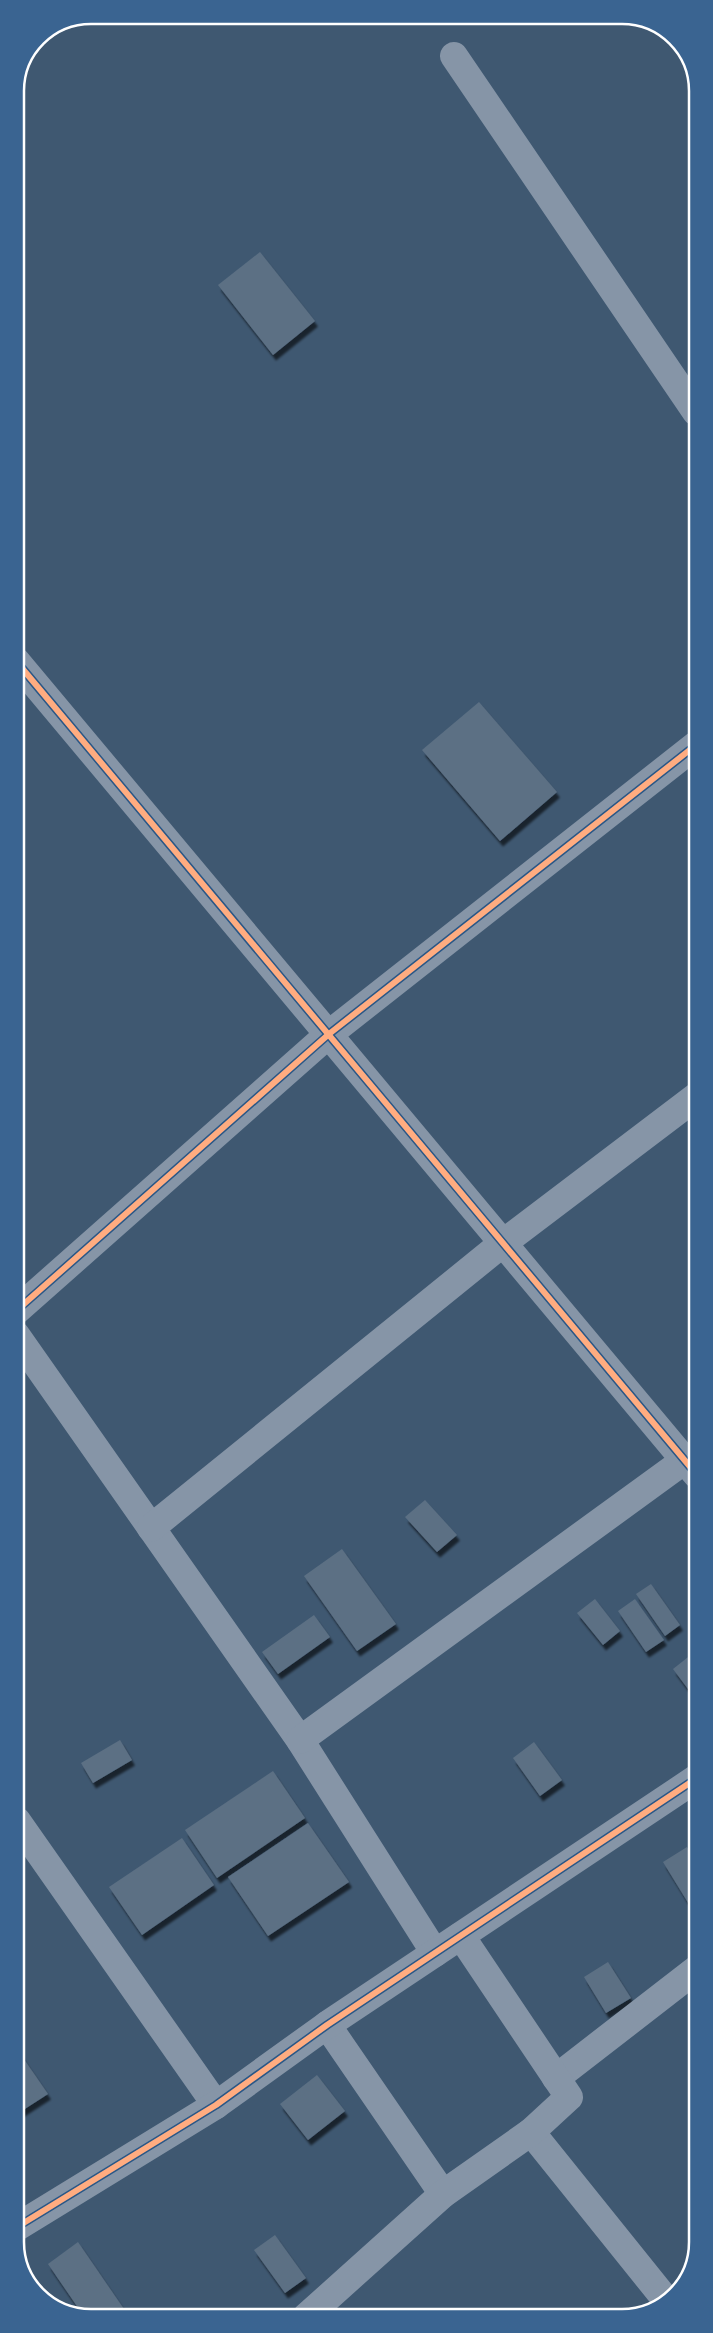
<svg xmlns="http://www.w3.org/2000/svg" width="713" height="2333" viewBox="0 0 713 2333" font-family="Cabin,sans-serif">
<defs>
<filter id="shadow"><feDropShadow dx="3" dy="5.5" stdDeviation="1" flood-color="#0009"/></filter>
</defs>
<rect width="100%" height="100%" fill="#3f5871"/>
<g fill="#5c7084" filter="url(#shadow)">
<polygon points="260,252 315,321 273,355 218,285"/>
<polygon points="479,702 557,792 500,841 422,750"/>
<polygon points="425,1500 457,1535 437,1552 405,1517"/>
<polygon points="342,1549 396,1624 357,1651 304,1576"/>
<polygon points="651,1584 680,1625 665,1636 636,1594"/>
<polygon points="595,1599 620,1631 603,1645 577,1613"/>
<polygon points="635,1599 664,1640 646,1652 618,1611"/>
<polygon points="314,1615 330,1637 278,1674 262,1652"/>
<polygon points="697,1650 697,1701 673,1669"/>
<polygon points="120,1740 132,1760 93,1783 81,1763"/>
<polygon points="534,1742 562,1780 540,1796 513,1758"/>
<polygon points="273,1771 305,1818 217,1878 185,1830"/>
<polygon points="308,1823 349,1882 268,1936 228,1877"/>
<polygon points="182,1838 214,1885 142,1935 109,1887"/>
<polygon points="687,1847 698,1865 698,1919 663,1862"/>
<polygon points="608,1962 631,1998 606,2013 584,1977"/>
<polygon points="17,2049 48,2094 17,2114"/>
<polygon points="317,2075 345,2111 308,2140 280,2104"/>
<polygon points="275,2235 306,2278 285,2293 254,2250"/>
<polygon points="78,2242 124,2309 111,2318 85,2318 48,2264"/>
</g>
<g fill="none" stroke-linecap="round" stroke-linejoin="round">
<g stroke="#8695a7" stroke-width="28">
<polyline points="454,56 696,412"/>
<polyline points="16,661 697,1475"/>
<polyline points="16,1311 329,1034 696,745"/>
<polyline points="16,1335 300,1740 435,1953"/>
<polyline points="151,1528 503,1243 697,1096"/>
<polyline points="300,1740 685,1460"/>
<polyline points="17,1821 216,2105"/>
<polyline points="327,2025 443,2194"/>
<polyline points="556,2078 698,1968"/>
<polyline points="531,2132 666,2300"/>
<polyline points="17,2227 216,2105 327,2025 697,1778"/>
<polyline points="306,2317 443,2194 531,2132 569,2097 461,1936"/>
</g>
<g stroke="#295787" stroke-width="9">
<g id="cycleway">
<polyline points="16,661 697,1475"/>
<polyline points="16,1311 329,1034 696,745"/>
<polyline points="17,2227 216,2105 327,2025 697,1778"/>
</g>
</g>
<use href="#cycleway" stroke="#ffac80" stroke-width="6"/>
</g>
<path d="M0 0H713V2333H0ZM91 24H622A67 67 0 0 1 689 91V2242A67 67 0 0 1 622 2309H91A67 67 0 0 1 24 2242V91A67 67 0 0 1 91 24Z" fill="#3a6491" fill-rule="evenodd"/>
<path fill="none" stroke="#fff" stroke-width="2.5" d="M91 24H622A67 67 0 0 1 689 91V2242A67 67 0 0 1 622 2309H91A67 67 0 0 1 24 2242V91A67 67 0 0 1 91 24Z"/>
</svg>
